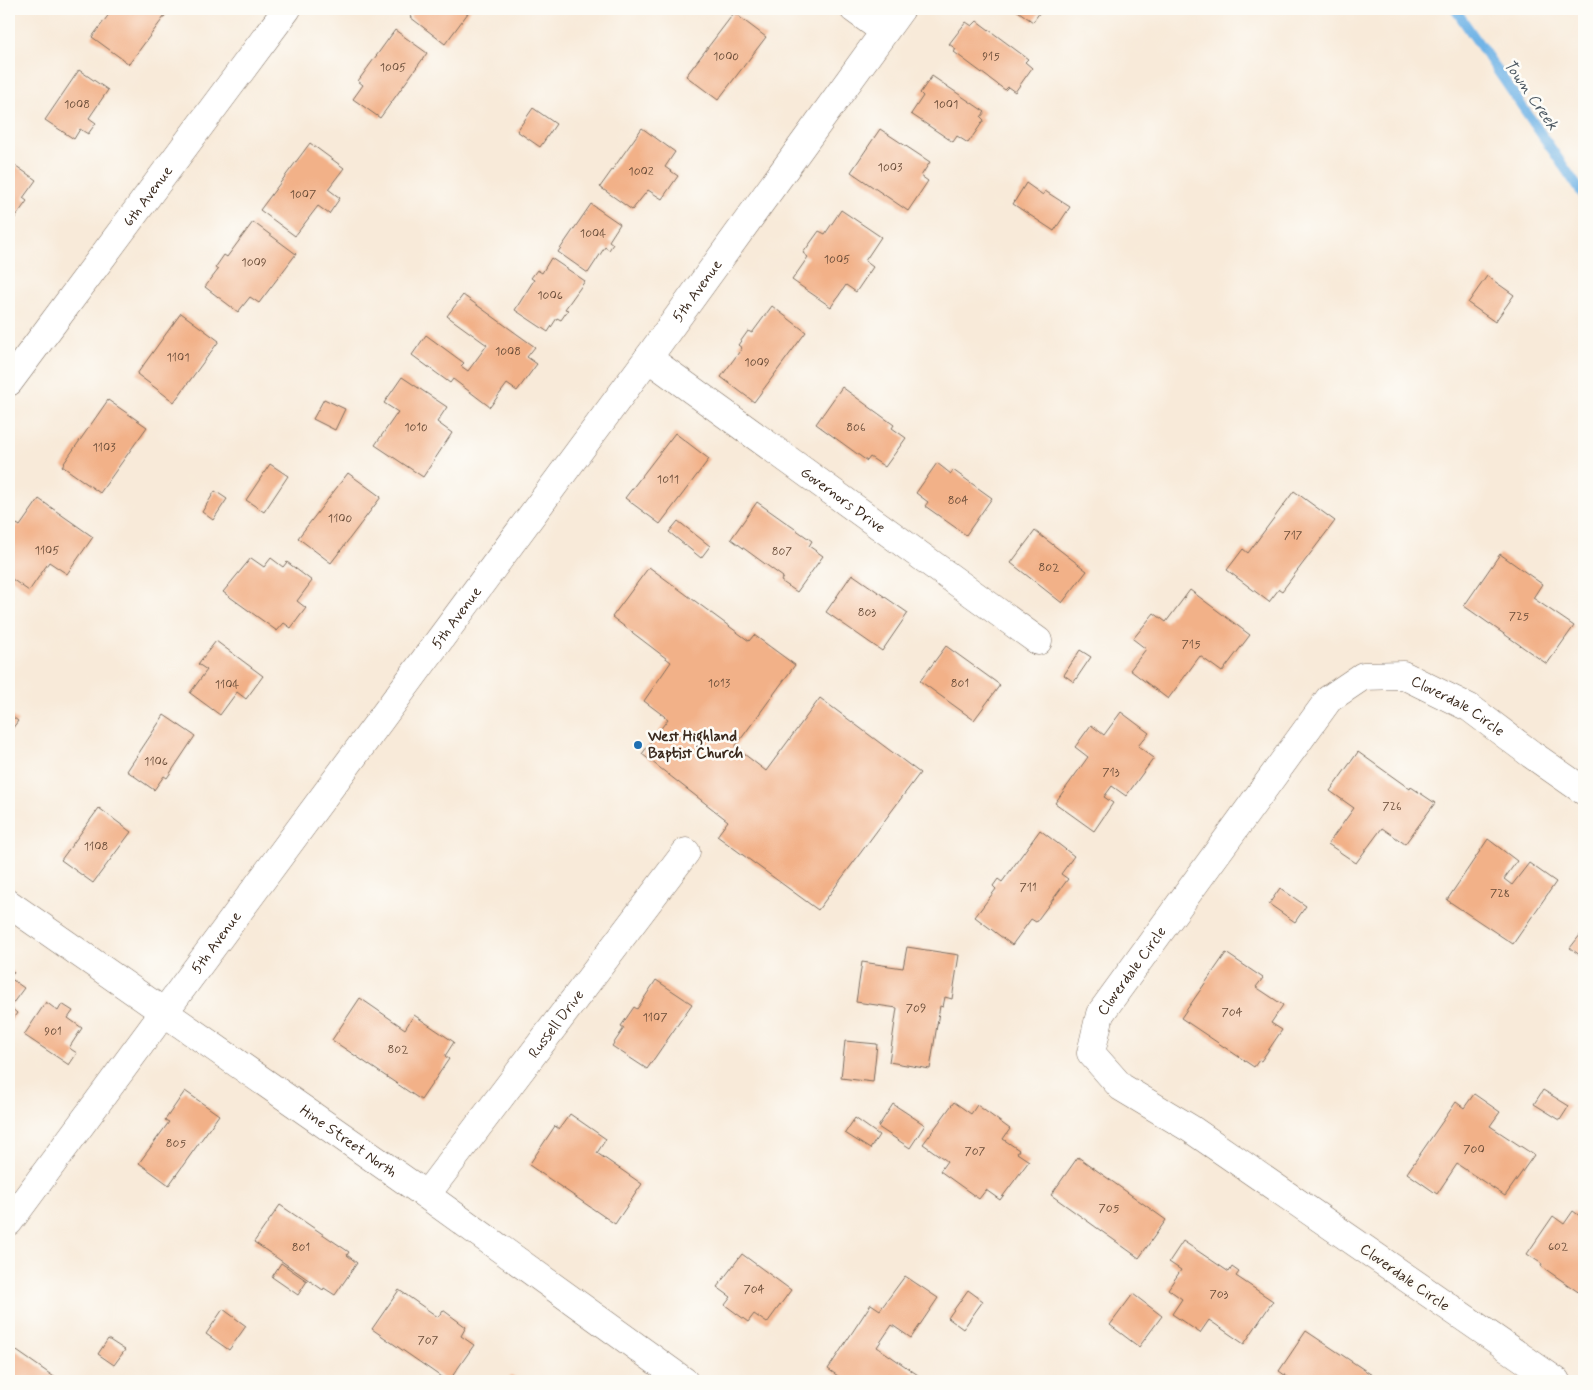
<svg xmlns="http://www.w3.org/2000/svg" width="1593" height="1390" viewBox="0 0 1593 1390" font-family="Mynerve,sans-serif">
<rect width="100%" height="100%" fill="#fdfcf7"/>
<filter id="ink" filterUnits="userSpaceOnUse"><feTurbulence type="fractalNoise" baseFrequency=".02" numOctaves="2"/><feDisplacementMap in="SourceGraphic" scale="10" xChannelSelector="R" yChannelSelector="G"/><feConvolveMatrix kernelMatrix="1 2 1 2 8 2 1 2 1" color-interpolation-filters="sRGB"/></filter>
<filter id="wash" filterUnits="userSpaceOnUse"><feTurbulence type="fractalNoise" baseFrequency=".0096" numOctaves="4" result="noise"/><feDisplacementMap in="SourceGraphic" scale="20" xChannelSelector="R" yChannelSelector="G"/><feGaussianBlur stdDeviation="1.12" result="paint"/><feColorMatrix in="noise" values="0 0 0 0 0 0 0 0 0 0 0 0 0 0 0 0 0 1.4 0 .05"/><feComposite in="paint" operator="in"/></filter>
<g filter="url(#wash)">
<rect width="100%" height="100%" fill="#f8ead9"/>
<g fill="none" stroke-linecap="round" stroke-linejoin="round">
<polyline stroke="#71b4e6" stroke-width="10" points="1455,9 1584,196"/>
</g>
<g id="blocks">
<g fill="#f2b188">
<polygon points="113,9 170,9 129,64 92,37"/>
<polygon points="416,9 471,9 445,44 410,17"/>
<polygon points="1015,9 1042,9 1033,22"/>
<polygon points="734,13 766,37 718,100 686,76"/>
<polygon points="977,21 1028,59 1025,62 1032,68 1015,92 1008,87 1005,90 954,52 956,49 949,44 966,22 972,26"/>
<polygon points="395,30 427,53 380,118 353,99 363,85 358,81"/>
<polygon points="79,70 108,90 89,118 96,123 88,134 80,129 74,139 45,120"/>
<polygon points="932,76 985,112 981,117 984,120 968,143 957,136 953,142 911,114 923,96 920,93"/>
<polygon points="533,108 556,124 540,147 517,131"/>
<polygon points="642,128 675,152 665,167 678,176 662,199 648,190 632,210 600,187"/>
<polygon points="880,129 930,162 921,176 928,181 908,211 851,172"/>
<polygon points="310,143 344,168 328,189 340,198 329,214 318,206 295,236 260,210"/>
<polygon points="9,161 36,180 23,198 27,201 9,226"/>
<polygon points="1026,183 1043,195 1045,191 1070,207 1054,231 1013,204"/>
<polygon points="591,204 620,224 609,241 613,244 609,250 605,247 588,273 558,252"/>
<polygon points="841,210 881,237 865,261 873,267 856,292 846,285 831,307 792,280 808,257 803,253 819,231 825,234"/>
<polygon points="253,222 296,254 259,303 250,297 238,312 205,287 218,270 215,268 224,255 227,257"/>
<polygon points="551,258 585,281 565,309 568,310 561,320 557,318 548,332 515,310 534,280 531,278 537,270 542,273"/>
<polygon points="1487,276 1514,295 1495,322 1468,303"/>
<polygon points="463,295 535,347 527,357 537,364 517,391 507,384 490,407 453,379 450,383 412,355 426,335 464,363 461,366 468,371 487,345 447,316"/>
<polygon points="772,306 806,332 754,402 721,377 742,348 738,345 748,331 752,333"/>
<polygon points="181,313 219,341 174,402 137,374"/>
<polygon points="402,377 447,407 437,422 452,433 423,477 375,445 398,412 384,403"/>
<polygon points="842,387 894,425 892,428 906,438 885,467 870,457 867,461 816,424"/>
<polygon points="324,399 345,409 335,430 313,419"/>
<polygon points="108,400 147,427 100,493 62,466"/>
<polygon points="675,433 709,459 660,524 625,498"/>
<polygon points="937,463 951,474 953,470 992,498 966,535 925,506 928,502 916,493"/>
<polygon points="270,464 288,476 264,512 246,500"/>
<polygon points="348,473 381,497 331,563 298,538"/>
<polygon points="215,491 227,499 213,520 202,512"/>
<polygon points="1294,491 1335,521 1282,591 1279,589 1269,602 1227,570 1243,549 1248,553"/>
<polygon points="39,499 93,537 67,574 49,562 29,591 9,577 9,536 17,524 20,526"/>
<polygon points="757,502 812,541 809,546 823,556 797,592 781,581 783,577 731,539"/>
<polygon points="678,521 710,546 701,558 669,532"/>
<polygon points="1035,531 1087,571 1062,603 1011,563"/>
<polygon points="1500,554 1542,584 1533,598 1574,626 1547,664 1464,606"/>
<polygon points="251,558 264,567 271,558 283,567 287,562 312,581 297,601 306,608 291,628 284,623 277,631 223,592"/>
<polygon points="649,567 749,641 754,635 795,665 735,747 766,771 820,698 920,773 818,910 717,836 728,821 642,754 668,719 644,701 671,662 612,617"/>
<polygon points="852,574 908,613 882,651 826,612"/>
<polygon points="1190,590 1250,635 1222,672 1200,656 1168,699 1130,670 1146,649 1133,639 1154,613 1166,622"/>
<polygon points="216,641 263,676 246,699 237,692 220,715 190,693 207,670 198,664"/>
<polygon points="946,646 1000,685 974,720 920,681"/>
<polygon points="1080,650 1091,657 1074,682 1064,675"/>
<polygon points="1121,712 1149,733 1138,746 1154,758 1126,796 1112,786 1104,797 1113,803 1094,831 1055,803 1088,757 1075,747 1091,725 1104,735"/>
<polygon points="9,714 18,721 9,733"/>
<polygon points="164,715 195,736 167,778 164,776 154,790 127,771"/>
<polygon points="1358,752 1410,789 1411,787 1435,803 1405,844 1382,828 1356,863 1328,844 1354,808 1330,791"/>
<polygon points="99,808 131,832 93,883 61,860"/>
<polygon points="1040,830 1074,856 1061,874 1068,879 1036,922 1031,919 1012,945 975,917 996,889 993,886 998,879 1002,882"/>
<polygon points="1488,839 1517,861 1504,879 1512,885 1529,863 1556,882 1513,944 1447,900"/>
<polygon points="1280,888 1306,906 1295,922 1269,904"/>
<polygon points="1584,930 1584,958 1570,948"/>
<polygon points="907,947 959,955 952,999 945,997 943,1007 940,1006 930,1069 889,1062 897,1008 856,1002 862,962 903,968"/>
<polygon points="1226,953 1263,978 1256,987 1283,1005 1271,1023 1282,1030 1261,1061 1259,1060 1254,1067 1181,1018"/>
<polygon points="9,969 14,972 10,978 24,988 10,1007 17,1013 10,1023 9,1022"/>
<polygon points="656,980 692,1004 647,1069 612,1046 624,1028 621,1026 634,1007 637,1009"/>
<polygon points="360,998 405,1029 414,1015 454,1042 445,1056 449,1059 421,1100 332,1040"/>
<polygon points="46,1002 58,1011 62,1004 73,1011 68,1018 82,1028 69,1048 77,1053 69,1065 24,1035"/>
<polygon points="845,1041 877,1044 873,1082 841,1078"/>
<polygon points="1543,1090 1569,1106 1560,1120 1534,1104"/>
<polygon points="185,1091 219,1115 169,1185 139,1163 169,1122 165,1120"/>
<polygon points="1474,1094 1500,1112 1490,1126 1534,1155 1505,1196 1457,1164 1437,1194 1407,1173 1456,1102 1464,1108"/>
<polygon points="954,1102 971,1114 977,1105 1010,1129 1003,1139 1019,1150 1017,1153 1029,1161 1000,1200 986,1190 979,1199 940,1171 947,1161 923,1144"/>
<polygon points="893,1104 925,1125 910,1148 878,1127"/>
<polygon points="570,1114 606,1139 597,1153 642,1184 615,1224 529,1165 555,1126 559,1129"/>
<polygon points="855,1118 879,1135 870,1149 845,1133"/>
<polygon points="1078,1157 1166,1220 1139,1258 1051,1195"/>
<polygon points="280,1205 349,1252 347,1255 357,1263 335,1295 324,1288 323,1290 254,1242"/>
<polygon points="1573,1211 1584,1219 1584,1296 1541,1266 1542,1264 1527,1254 1553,1216 1564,1224"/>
<polygon points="1183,1241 1229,1272 1232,1267 1239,1272 1236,1276 1273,1301 1244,1344 1209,1320 1200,1333 1172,1314 1182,1299 1168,1289 1181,1270 1169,1262"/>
<polygon points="742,1254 791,1290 767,1323 754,1314 748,1322 725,1305 731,1297 717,1287"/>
<polygon points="281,1263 307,1281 298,1295 272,1277"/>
<polygon points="905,1276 938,1298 911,1338 892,1325 877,1347 918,1375 914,1381 845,1381 828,1369 871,1304 880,1310"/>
<polygon points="399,1290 438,1317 443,1310 466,1327 461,1336 474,1345 449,1381 447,1381 372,1329"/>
<polygon points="968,1290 983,1301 963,1329 948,1318"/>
<polygon points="1133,1294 1162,1316 1139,1347 1110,1325"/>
<polygon points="223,1309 246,1326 229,1350 206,1334"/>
<polygon points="1306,1331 1381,1381 1293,1381 1279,1371"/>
<polygon points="108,1339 125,1350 114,1365 98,1354"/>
<polygon points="14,1349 60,1381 9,1381 9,1357"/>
<polygon points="511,1375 521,1381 506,1381"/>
</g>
</g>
</g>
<g filter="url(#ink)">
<use href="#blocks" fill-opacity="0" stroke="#7d6d5f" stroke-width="1"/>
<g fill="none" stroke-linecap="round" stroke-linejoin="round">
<g stroke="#7d6d5f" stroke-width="29">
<g id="minor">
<polyline points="854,9 884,31"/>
<path id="s1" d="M648,358L1038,641"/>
<path id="s2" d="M9,382L287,9"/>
<path id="s3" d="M9,904L426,1195L684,1381"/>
<path id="s4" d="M426,1195L686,852"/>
<path id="s5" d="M9,1222L648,358L901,9"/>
<path id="s6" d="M1556,1381L1191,1129L1121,1087L1091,1053L1100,1014L1329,699L1363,676L1403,675L1470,708L1531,754L1584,791"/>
</g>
</g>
<use href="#minor" stroke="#fff" stroke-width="28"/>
</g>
</g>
<circle fill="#1f6fb2" stroke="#fdfcf7" stroke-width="2" cx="638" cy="745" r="5"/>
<g text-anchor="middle" stroke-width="5" stroke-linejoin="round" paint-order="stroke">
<g font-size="12" fill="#694c38">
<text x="726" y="60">1000</text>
<text x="991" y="60">915</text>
<text x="393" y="71">1005</text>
<text x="77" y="108">1008</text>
<text x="946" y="108">1001</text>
<text x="890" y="171">1003</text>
<text x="641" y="175">1002</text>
<text x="303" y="198">1007</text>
<text x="593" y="237">1004</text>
<text x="837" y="263">1005</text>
<text x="254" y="266">1009</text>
<text x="550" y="299">1006</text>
<text x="508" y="355">1008</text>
<text x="178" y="361">1101</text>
<text x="757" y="366">1009</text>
<text x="416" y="431">1010</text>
<text x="856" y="431">806</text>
<text x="104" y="451">1103</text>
<text x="668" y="483">1011</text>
<text x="958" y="504">804</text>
<text x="340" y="522">1100</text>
<text x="1293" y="539">717</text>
<text x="47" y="554">1105</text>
<text x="782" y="555">807</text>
<text x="1049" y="571">802</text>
<text x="867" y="616">803</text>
<text x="1519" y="620">725</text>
<text x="1191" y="648">715</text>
<text x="719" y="687">1013</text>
<text x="960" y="687">801</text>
<text x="227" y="688">1104</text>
<text x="156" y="765">1106</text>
<text x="1111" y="776">713</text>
<text x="1392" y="810">726</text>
<text x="96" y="850">1108</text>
<text x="1028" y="891">711</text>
<text x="1500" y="897">728</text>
<text x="916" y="1012">709</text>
<text x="1232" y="1016">704</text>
<text x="655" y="1021">1107</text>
<text x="53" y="1035">901</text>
<text x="398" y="1053">802</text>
<text x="176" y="1147">805</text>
<text x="1474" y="1153">700</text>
<text x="975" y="1155">707</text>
<text x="1109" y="1212">705</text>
<text x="1558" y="1250">602</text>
<text x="301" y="1251">801</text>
<text x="754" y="1293">704</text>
<text x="1219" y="1298">703</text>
<text x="428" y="1344">707</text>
</g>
<g font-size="15" fill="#3b2a1e" stroke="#fdfcf7">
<text dy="5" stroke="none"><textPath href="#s2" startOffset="232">6th Avenue</textPath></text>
<text dy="5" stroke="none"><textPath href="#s5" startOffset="1158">5th Avenue</textPath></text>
<text dy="5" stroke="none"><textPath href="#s1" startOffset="241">Governors Drive</textPath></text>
<text dy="5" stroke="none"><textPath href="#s5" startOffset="752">5th Avenue</textPath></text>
<text dy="5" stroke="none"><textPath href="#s6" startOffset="1144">Cloverdale Circle</textPath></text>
<text dy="5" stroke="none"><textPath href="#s5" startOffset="348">5th Avenue</textPath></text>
<text dy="5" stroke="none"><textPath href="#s6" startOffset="664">Cloverdale Circle</textPath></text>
<text dy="5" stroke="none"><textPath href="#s4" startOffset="215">Russell Drive</textPath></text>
<text dy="5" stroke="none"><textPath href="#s3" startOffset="414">Hine Street North</textPath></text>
<text transform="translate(1405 1277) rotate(35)" y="5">Cloverdale Circle</text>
</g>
<g font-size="15" font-weight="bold" fill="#3b2a1e" stroke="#fdfcf7" text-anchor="start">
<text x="648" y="741">West Highland<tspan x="648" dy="17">Baptist Church</tspan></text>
</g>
<g font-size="16" font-style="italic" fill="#4e5a64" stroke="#fdfcf7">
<text transform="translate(1532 94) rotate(55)" y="6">Town Creek</text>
</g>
</g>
<rect width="1593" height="1390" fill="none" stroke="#fdfcf7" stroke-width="30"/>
</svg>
